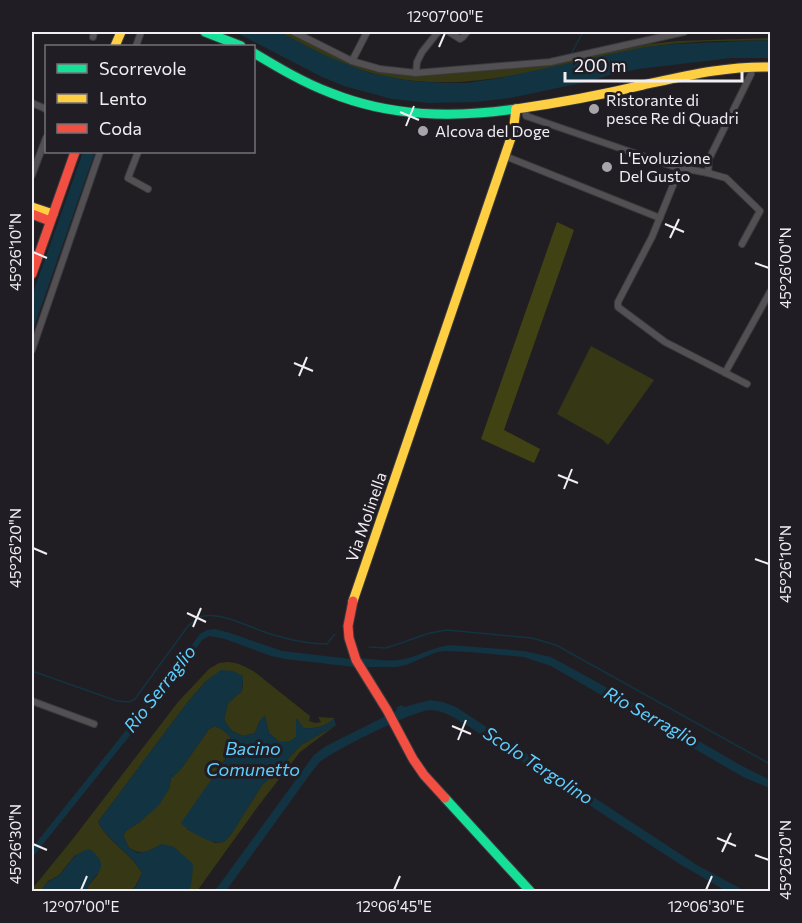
<svg xmlns="http://www.w3.org/2000/svg" width="802" height="923" viewBox="0 0 802 923" font-family="Commissioner,sans-serif">
<rect width="100%" height="100%" fill="#211e23"/>
<g fill="#363714">
<path d="M280,32H290C336,58 368,74 423,76L550,65L649,44L677,41L770,38V40C729,41 685,40 644,48C551,64 466,99 371,73C338,64 309,48 280,32Z"/>
<polygon points="591,346 654,380 608,445 603,440 557,414"/>
<path d="M229,662C239,663 247,667 256,673L310,716L309,721L315,723L321,722L318,717L334,718V719C324,727 316,729 303,728L297,719L296,737L290,742H279L269,733L265,716L259,722L255,733L243,736L232,731L224,720L228,703L242,691L243,680L206,681L187,703L98,822C108,842 131,853 142,873L135,887L129,891H87L88,886L98,874L75,855L60,874L56,877L48,881L41,891L32,892V889L72,840L178,702L209,669L219,663Z"/>
<path d="M336,725L300,752L259,805L197,891H188L190,889L162,844C148,851 144,856 129,848L123,835L127,830L140,822L169,789L171,778L181,769L209,729L215,726C222,729 230,733 231,741C233,749 227,756 223,762C208,783 198,807 187,829L215,843L224,842L232,833L262,785L278,770L301,745Z"/>
</g>
<polygon fill="#414213" points="557,222 574,230 504,430 540,449 534,463 481,439"/>
<g fill="#123341">
<polygon points="235,32 280,32 324,55 369,73 412,81 443,83 467,83 500,78 645,47 675,44 770,40 770,58 732,58 638,69 610,75 591,81 510,98 476,102 430,103 392,99 344,86 320,76"/>
<polygon points="83,152 95,152 32,333 32,296"/>
<path d="M215,629L230,633L282,651L351,659C367,657 382,662 399,660C416,658 432,647 450,645L524,651L551,657L595,681L742,766L770,780V788L745,778L551,666L524,657L470,652L445,651L437,652L406,665L396,667H354L285,659L271,656L225,639L209,636L202,640L179,674L32,858V848L159,689L200,634L207,630Z"/>
<path d="M221,670L233,671L243,676L242,691L228,703L224,720L232,731L243,736L255,733L259,722L265,715L269,733L280,742L290,741L296,737V718L304,728C316,729 324,727 334,719L336,725L301,745L278,770L262,785L232,833L224,842C221,842 217,843 214,842C205,840 186,830 181,823L229,754C234,738 230,733 215,726L209,729L181,769L171,778L169,789L159,805L140,822L127,830L123,835L129,848L138,853L148,851L162,844L174,847L193,864C192,874 193,883 188,892L129,891L136,887L142,873C131,853 109,842 98,822L187,703L206,681Z"/>
<path d="M430,700L443,702L456,707L697,865L745,891H726L678,863L468,726C456,719 444,710 430,710C412,711 335,750 320,762C316,766 312,772 308,777L226,891L214,892L314,755L326,746L396,711L397,707L402,705L404,707Z"/>
<path d="M90,849C115,870 91,873 87,891H41C44,887 46,882 51,880C57,876 54,880 59,875C72,863 70,854 90,849Z"/>
</g>
<g fill="none" stroke-linecap="round" stroke-linejoin="round">
<g stroke="#123341" stroke-width="1.5">
<polyline points="571,54 583,32"/>
<polyline points="369,647 386,648 430,633 447,630 532,638 556,645 770,764"/>
<path d="M32,671L117,701L129,702L135,699L188,626C193,622 198,617 204,616C223,613 250,627 267,633C286,639 308,644 327,644L334,635H335"/>
</g>
<g stroke="#3c3a3e" stroke-width="8">
<g id="street">
<polyline points="294,32 352,61 380,69 416,73 550,62 684,32"/>
<polyline points="449,32 460,39 463,37 467,32"/>
<polyline points="93,37 94,32"/>
<polyline points="136,46 141,32"/>
<polyline points="352,61 367,32"/>
<polyline points="416,73 417,62 422,52 438,32"/>
<polyline points="32,103 46,109"/>
<polyline points="525,108 526,116 672,166 708,173 709,159 751,74 751,68"/>
<polyline points="138,152 128,178 148,189"/>
<polyline points="505,156 660,218"/>
<polyline points="680,168 652,237 618,302 618,307 665,342 747,384"/>
<polyline points="708,173 726,178 760,211 742,244"/>
<polyline points="32,175 46,138"/>
<polyline points="32,350 100,152"/>
<polyline points="725,373 770,292"/>
<polyline points="32,701 94,724"/>
</g>
</g>
<g stroke="#3c3a3e" stroke-width="11">
<g id="fast">
<polyline points="205,32 241,46"/>
<path d="M254,53C279,68 304,83 331,93C391,117 453,118 516,109"/>
<polyline points="445,798 531,892"/>
</g>
</g>
<g stroke="#3c3a3e" stroke-width="11">
<g id="slow">
<polyline points="115,46 121,32"/>
<path d="M516,109C558,103 601,95 643,85C685,76 726,66 770,67"/>
<polyline points="32,207 53,214"/>
<polyline points="353,601 513,132 516,109"/>
</g>
</g>
<g stroke="#3c3a3e" stroke-width="11">
<g id="jam">
<polyline points="32,214 50,221"/>
<polyline points="32,274 75,152"/>
<polyline points="353,601 348,626 349,638 356,660 387,710 413,759 424,775 445,798"/>
</g>
</g>
<use href="#street" stroke="#525053" stroke-width="6"/>
<use href="#fast" stroke="#16e098" stroke-width="9"/>
<use href="#slow" stroke="#ffcf43" stroke-width="9"/>
<use href="#jam" stroke="#f24e42" stroke-width="9"/>
</g>
<path fill="none" stroke="#f0eef2" stroke-width="2" d="M439,47L445,33M400,112L419,120M406,126L414,106M665,224L684,232M670,238L679,219M33,252L47,258M755,263L769,268M294,363L313,371M299,376L307,357M558,475L578,483M564,489L572,469M33,548L47,554M755,559L769,564M187,613L206,622M193,627L201,608M452,726L471,734M458,740L466,720M717,838L736,846M33,844L47,850M722,852L731,833M755,855L769,860M81,890L87,876M394,890L400,876M706,890L712,876"/>
<g fill="#a8a5aa" stroke="#211d24" stroke-width="2">
<circle cx="594" cy="109" r="6"/>
<circle cx="423" cy="131" r="6"/>
<circle cx="607" cy="167" r="6"/>
</g>
<g text-anchor="middle" stroke-width="6" stroke-linejoin="round" paint-order="stroke">
<g font-size="16" fill="#f0eef2" stroke="#211d24" text-anchor="start">
<text x="606" y="106">Ristorante di<tspan x="606" dy="18">pesce Re di Quadri</tspan></text>
<text x="435" y="137">Alcova del Doge</text>
<text x="619" y="164">L'Evoluzione<tspan x="619" dy="18">Del Gusto</tspan></text>
</g>
<g font-size="16" fill="#f0eef2" stroke="#211d24">
<text transform="translate(366 517) rotate(-71)" y="6">Via Molinella</text>
</g>
<g font-size="18" font-style="italic" fill="#5cd0ff" stroke="#211d24">
<text transform="translate(160 689) rotate(-52)" y="6">Rio Serraglio</text>
<text transform="translate(651 717) rotate(29)" y="6">Rio Serraglio</text>
<text x="253" y="755">Bacino<tspan x="253" dy="21">Comunetto</tspan></text>
<text transform="translate(538 766) rotate(33)" y="6">Scolo Tergolino</text>
</g>
</g>
<rect width="802" height="923" fill="none" stroke="#211d24" stroke-width="66"/>
<rect x="45" y="45" width="210" height="108" fill="#211d24" stroke="#747176" stroke-width="1.5"/>
<rect x="57" y="64" width="30" height="9" fill="#16e098" stroke="#747176" stroke-width="1.5"/>
<text x="99" y="75" font-size="18" fill="#f0eef2">Scorrevole</text>
<rect x="57" y="94" width="30" height="9" fill="#ffcf43" stroke="#747176" stroke-width="1.5"/>
<text x="99" y="105" font-size="18" fill="#f0eef2">Lento</text>
<rect x="57" y="124" width="30" height="9" fill="#f24e42" stroke="#747176" stroke-width="1.5"/>
<text x="99" y="135" font-size="18" fill="#f0eef2">Coda</text>
<path d="M565 72v9h177v-9" fill="none" stroke="#f0eef2" stroke-width="3"/>
<text x="574" y="72" font-size="18" fill="#f0eef2" stroke="#211d24" stroke-width="4.5" paint-order="stroke">200 m</text>
<rect x="33" y="33" width="736" height="857" fill="none" stroke="#f0eef2" stroke-width="2"/>
<g font-size="15" text-anchor="middle" fill="#f0eef2">
<text x="445" y="22">12°07'00"E</text>
<text transform="translate(16 252) rotate(-90)" y="5">45°26'10"N</text>
<text transform="translate(786 268) rotate(-90)" y="5">45°26'00"N</text>
<text transform="translate(16 548) rotate(-90)" y="5">45°26'20"N</text>
<text transform="translate(786 564) rotate(-90)" y="5">45°26'10"N</text>
<text transform="translate(16 844) rotate(-90)" y="5">45°26'30"N</text>
<text transform="translate(786 860) rotate(-90)" y="5">45°26'20"N</text>
<text x="81" y="912">12°07'00"E</text>
<text x="394" y="912">12°06'45"E</text>
<text x="706" y="912">12°06'30"E</text>
</g>
</svg>
